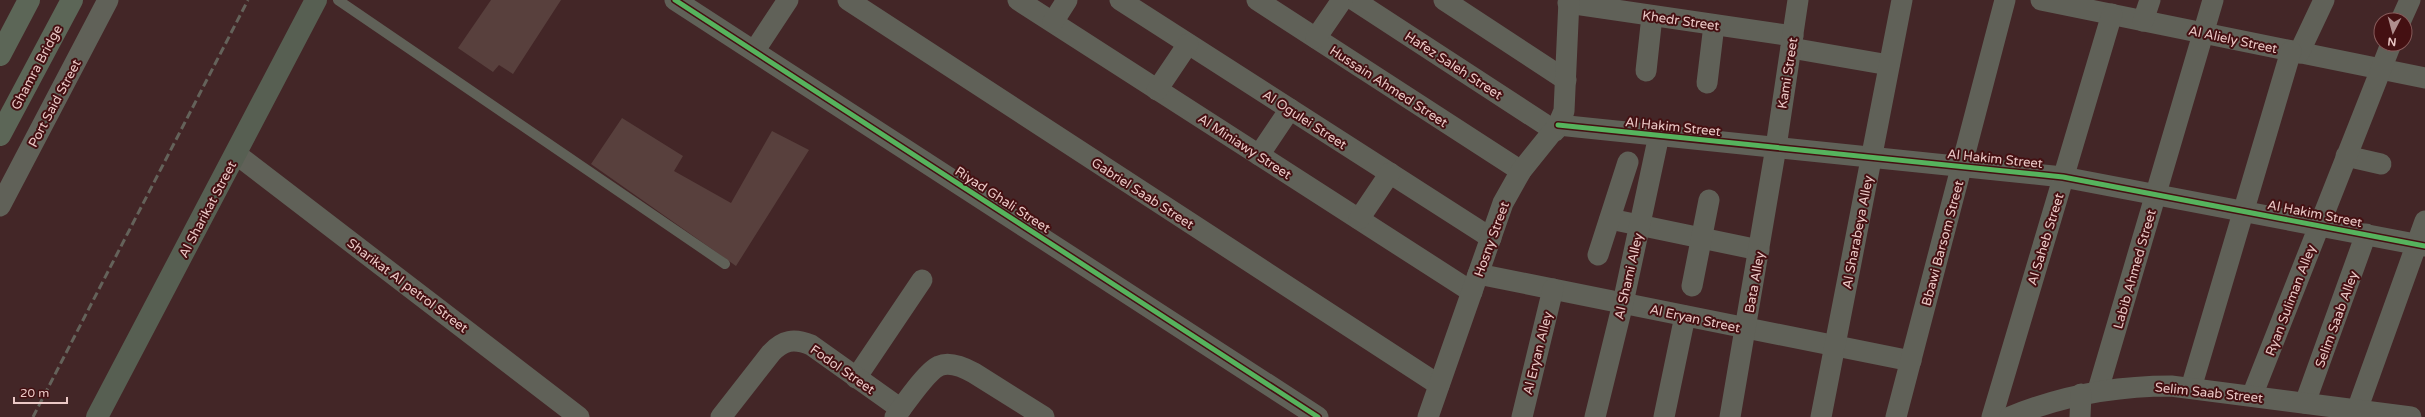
<svg xmlns="http://www.w3.org/2000/svg" width="2425" height="417" viewBox="0 0 2425 417" font-family="'Varela Round',sans-serif">
<rect width="100%" height="100%" fill="#432627"/>
<g fill="#58403d">
<polygon points="491,0 561,0 513,74 499,65 493,72 458,48"/>
<polygon points="622,118 683,156 674,171 731,203 772,131 809,150 736,266 591,164"/>
</g>
<g fill="none" stroke-linecap="round" stroke-linejoin="round">
<polyline stroke="#606158" stroke-width="10" points="338,0 725,264"/>
<g stroke="#606158" stroke-width="21">
<polyline points="675,0 1318,417"/>
<polyline points="848,0 1439,385"/>
<polyline points="1018,0 1472,292"/>
<polyline points="1120,0 1491,238"/>
<polyline points="1257,0 1521,171"/>
<polyline points="1354,0 1555,131"/>
<polyline points="1444,0 1566,80"/>
<polyline points="2041,0 2425,78"/>
<polyline points="1568,3 1793,36"/>
<polyline points="2401,20 2410,0"/>
<polyline points="2143,21 2150,0"/>
<polyline points="1053,22 1067,0"/>
<polyline points="1316,38 1342,0"/>
<polyline points="1791,48 1889,65"/>
<polyline points="755,50 788,0"/>
<polyline points="2299,53 2324,0"/>
<polyline points="1646,71 1652,16"/>
<polyline points="1707,83 1714,25"/>
<polyline points="1157,90 1188,44"/>
<polyline points="1558,125 2063,177 2425,246"/>
<polyline points="236,154 579,417"/>
<polyline points="1259,155 1290,109"/>
<polyline points="2346,156 2381,164"/>
<polyline points="0,206 108,0"/>
<polyline points="1359,219 1390,173"/>
<polyline points="1610,219 1759,250"/>
<polyline points="1598,255 1628,162"/>
<polyline points="1478,274 1911,361"/>
<polyline points="1692,286 1709,200"/>
<polyline points="856,378 922,280"/>
<polyline points="2191,388 2291,51"/>
<polyline points="2098,390 2213,0"/>
<polyline points="2252,396 2391,44"/>
<polyline points="2305,403 2366,234"/>
<polyline points="2357,410 2425,221"/>
<path d="M721,417L771,353C783,340 794,338 811,345L901,409"/>
<path d="M895,417C904,405 927,371 939,366C950,361 965,368 974,373L1044,417"/>
<polyline points="1428,417 1503,203 1521,171 1558,125 1564,111 1569,0"/>
<polyline points="1522,417 1553,289"/>
<polyline points="1595,417 1623,303 1659,135"/>
<polyline points="1664,417 1685,316"/>
<polyline points="1730,417 1776,147 1798,0"/>
<polyline points="1821,417 1902,0"/>
<polyline points="1896,417 2005,0"/>
<polyline points="1992,417 2112,14"/>
<path d="M2010,417C2063,395 2115,386 2171,386L2411,417"/>
<polyline points="2080,417 2081,394"/>
</g>
<polyline stroke="#575f52" stroke-width="22" points="97,417 316,0"/>
<g stroke="#5c6657" stroke-width="22">
<polyline points="0,55 29,0"/>
<polyline points="0,135 72,0"/>
</g>
<polyline stroke="#64625a" stroke-width="3" stroke-dasharray="8 4" stroke-linecap="butt" points="33,417 248,0"/>
<g stroke="#441012" stroke-width="8">
<g id="cycleway">
<polyline points="675,0 1318,417"/>
<polyline points="1558,125 2063,177 2425,246"/>
</g>
</g>
<use href="#cycleway" stroke="#56b35d" stroke-width="5"/>
</g>
<g text-anchor="middle" stroke-width="4" stroke-linejoin="round" paint-order="stroke">
<g font-size="13" fill="#ebc8c6" stroke="#441012">
<text transform="translate(1681 20) rotate(8)" y="5">Khedr Street</text>
<text transform="translate(2233 39) rotate(12)" y="5">Al Aliely Street</text>
<text transform="translate(1454 65) rotate(33)" y="5">Hafez Saleh Street</text>
<text transform="translate(36 67) rotate(-62)" y="5">Ghamra Bridge</text>
<text transform="translate(1787 73) rotate(-81)" y="5">Kami Street</text>
<text transform="translate(1389 86) rotate(33)" y="5">Hussain Ahmed Street</text>
<text transform="translate(54 103) rotate(-62)" y="5">Port Said Street</text>
<text transform="translate(1305 119) rotate(33)" y="5">Al Ogulei Street</text>
<text transform="translate(1673 126) rotate(6)" y="5">Al Hakim Street</text>
<text transform="translate(1245 146) rotate(33)" y="5">Al Miniawy Street</text>
<text transform="translate(1995 158) rotate(6)" y="5">Al Hakim Street</text>
<text transform="translate(1143 193) rotate(33)" y="5">Gabriel Saab Street</text>
<text transform="translate(1003 199) rotate(33)" y="5">Riyad Ghali Street</text>
<text transform="translate(207 209) rotate(-62)" y="5">Al Sharikat Street</text>
<text transform="translate(2315 213) rotate(11)" y="5">Al Hakim Street</text>
<text transform="translate(1857 232) rotate(-79)" y="5">Al Sharabeya Alley</text>
<text transform="translate(1491 239) rotate(-70)" y="5">Hosny Street</text>
<text transform="translate(2045 239) rotate(-73)" y="5">Al Saheb Street</text>
<text transform="translate(1942 243) rotate(-75)" y="5">Bbawi Barsom Street</text>
<text transform="translate(2134 269) rotate(-74)" y="5">Labib Ahmed Street</text>
<text transform="translate(1628 276) rotate(-77)" y="5">Al Shami Alley</text>
<text transform="translate(1754 282) rotate(-80)" y="5">Bata Alley</text>
<text transform="translate(408 285) rotate(37)" y="5">Sharikat Al petrol Street</text>
<text transform="translate(2290 300) rotate(-69)" y="5">Ryan Suliman Alley</text>
<text transform="translate(1695 318) rotate(12)" y="5">Al Eryan Street</text>
<text transform="translate(2336 319) rotate(-70)" y="5">Selim Saab Alley</text>
<text transform="translate(1537 353) rotate(-76)" y="5">Al Eryan Alley</text>
<text transform="translate(843 369) rotate(35)" y="5">Fodol Street</text>
<text transform="translate(2209 392) rotate(6)" y="5">Selim Saab Street</text>
</g>
</g>
<g transform="translate(2393 32) rotate(186)"><circle r="19" fill="#441012" stroke="#875a5a"/>
<path d="M0-3L7 15L0 10L-7 15Z" fill="#b08f8e"/>
<text y="-6" font-size="11" font-weight="bold" text-anchor="middle" fill="#ebc8c6">N</text>
</g>
<path d="M14 397v6h53v-6" fill="none" stroke="#ebc8c6" stroke-width="2"/>
<text x="20" y="397" font-size="12" fill="#ebc8c6" stroke="#441012" stroke-width="3" paint-order="stroke">20 m</text>
</svg>
